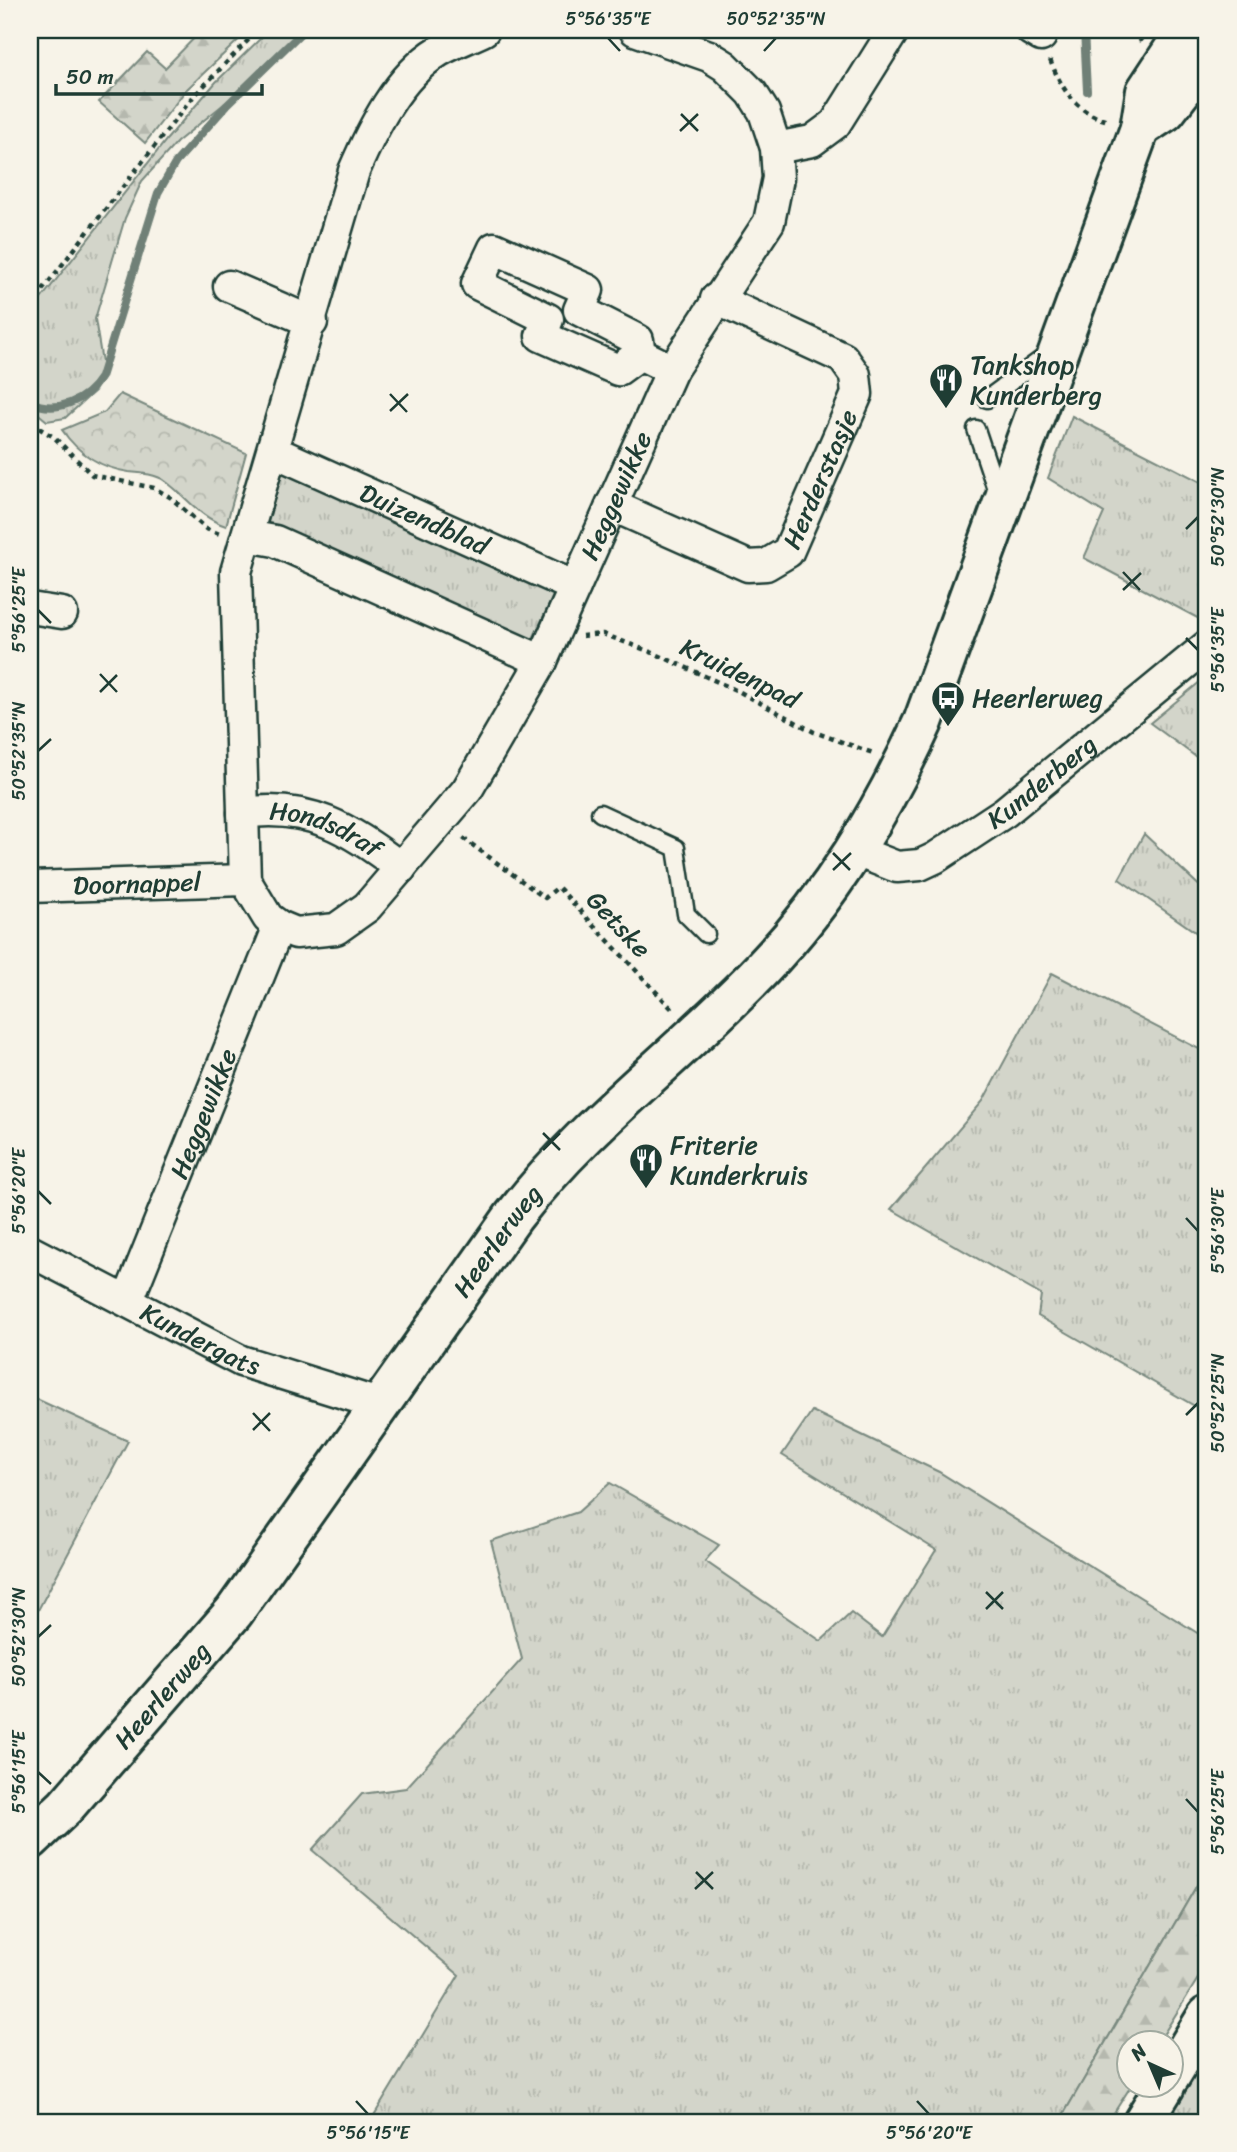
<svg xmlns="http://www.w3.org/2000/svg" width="1237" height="2152" viewBox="0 0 1237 2152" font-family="Sriracha,sans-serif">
<defs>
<pattern id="grass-tufts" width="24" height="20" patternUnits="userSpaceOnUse" patternTransform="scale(1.75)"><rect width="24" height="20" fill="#d3d5ca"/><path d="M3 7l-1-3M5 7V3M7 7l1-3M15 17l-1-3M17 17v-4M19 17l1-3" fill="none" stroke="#b5b8ae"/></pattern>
<pattern id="forest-firs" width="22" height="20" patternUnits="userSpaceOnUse" patternTransform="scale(1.75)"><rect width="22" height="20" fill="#d3d5ca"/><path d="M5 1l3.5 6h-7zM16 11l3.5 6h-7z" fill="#b5b8ae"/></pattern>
<pattern id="park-crowns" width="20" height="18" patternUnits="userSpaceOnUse" patternTransform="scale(1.75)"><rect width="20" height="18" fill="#d3d5ca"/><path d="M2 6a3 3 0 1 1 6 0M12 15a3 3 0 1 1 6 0" fill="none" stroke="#b5b8ae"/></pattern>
</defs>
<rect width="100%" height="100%" fill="#f7f3e8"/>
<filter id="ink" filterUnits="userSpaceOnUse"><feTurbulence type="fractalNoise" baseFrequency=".0143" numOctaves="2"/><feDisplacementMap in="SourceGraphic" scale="14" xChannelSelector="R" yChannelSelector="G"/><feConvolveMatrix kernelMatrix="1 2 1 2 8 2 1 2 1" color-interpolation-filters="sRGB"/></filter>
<g filter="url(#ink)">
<g fill="url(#grass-tufts)" stroke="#79897f" stroke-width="2">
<polygon points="269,30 307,30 235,95 177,142 142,181 125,218 95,319 104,374 95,391 65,418 47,421 30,407 30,313 167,139 216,82"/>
<polygon points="1072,416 1207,485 1207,623 1084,558 1104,513 1048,478"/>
<polygon points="283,469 555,592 530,645 267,526"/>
<polygon points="1207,676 1207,765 1150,723"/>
<polygon points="1144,834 1207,893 1207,940 1119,879"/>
<polygon points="1052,973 1207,1053 1207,1413 1038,1316 1041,1295 891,1209 983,1101"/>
<polygon points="30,1396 128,1441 36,1614 30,1611"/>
<polygon points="812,1411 939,1472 1207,1639 1207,1868 1059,2122 370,2122 459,1975 312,1850 362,1794 406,1788 522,1659 491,1541 578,1512 610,1483 719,1545 705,1561 821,1641 851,1613 882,1637 936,1550 782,1455"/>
<polygon points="1207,2052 1207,2122 1165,2122"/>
</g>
<g fill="url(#forest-firs)" stroke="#79897f" stroke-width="2">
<polygon points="202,30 249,30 186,90 145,143 99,102 147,52 165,68"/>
<polygon points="1207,1868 1207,1964 1158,2043 1128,2044 1131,2086 1108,2122 1059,2122"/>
</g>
<path fill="url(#park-crowns)" stroke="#79897f" stroke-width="2" d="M120,394L246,453L226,526C200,518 187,497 165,481C156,474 140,473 129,472C100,468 78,453 62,430L105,412Z"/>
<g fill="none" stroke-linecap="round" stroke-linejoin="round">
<g stroke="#6f8077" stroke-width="8">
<polyline points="1084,30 1087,91"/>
<path d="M30,402C57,414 86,401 101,377L158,193L176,162L227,105L304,30"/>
</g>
<g stroke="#1f3d34" stroke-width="21">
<g id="lane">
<polyline points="987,399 1050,353"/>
<polyline points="976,429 999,498"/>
<polyline points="600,813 676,848 686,914 706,934"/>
</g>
</g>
<g stroke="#1f3d34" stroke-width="35">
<g id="street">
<path id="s1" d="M484,30C470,37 453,43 439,51C398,76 372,129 354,171L236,572L245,880L268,918L279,926L296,933L336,929L367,907L467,790L542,661L672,370L769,222L778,178L776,148L764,112L752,93L725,66L709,56L635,30"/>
<polyline points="1031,30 1041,36"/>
<polyline points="776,148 812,141 835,124 894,30"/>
<polyline points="229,286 312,322"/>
<polyline points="640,354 618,370 541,336 548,319 477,284 494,248 588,290 579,310 638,340 640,354 672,370"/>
<path id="s2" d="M273,451L575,587"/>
<path id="s3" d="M611,505L748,566L766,565L788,552L857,394L855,375L843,358L716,299"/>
<polyline points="247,536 275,541 542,661"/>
<polyline points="30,608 62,613"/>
<path id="s4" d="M243,813C308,803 351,829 401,868"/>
<path id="s5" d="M856,851L897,867L920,865L935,858L1005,812L1207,646"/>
<path id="s6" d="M30,887L245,880"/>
<path id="s7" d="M30,1251L241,1361L382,1405"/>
<path id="s8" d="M128,1300L279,926"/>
</g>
</g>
<g stroke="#1f3d34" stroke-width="44">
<g id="secondary">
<polyline points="1140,128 1166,111 1205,60"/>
<path id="s9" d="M30,1840L66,1806L234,1612L513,1217C588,1120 678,1057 761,970C831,897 881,814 923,722L1140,128L1146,91L1181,38"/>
</g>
</g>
<g stroke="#1f3d34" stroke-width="44">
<g id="highway">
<polyline points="1170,2077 1207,2016"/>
<polyline points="1143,2122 1165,2086"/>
</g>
</g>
<g stroke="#1f3d34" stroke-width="4.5" stroke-dasharray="5 5" stroke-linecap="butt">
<polyline points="1136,30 1141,42"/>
<path d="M1050,60C1062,89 1075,112 1108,121"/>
<polyline points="30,281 41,291"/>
<polyline points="30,306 193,97 258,30"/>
<polyline points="30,423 54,437 92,475 154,488 170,497 206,529 220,534"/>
<polyline points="582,636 603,634 656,654 740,692 814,732 873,753"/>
<polyline points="463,838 545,898 558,887 674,1011"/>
</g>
<use href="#lane" stroke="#f7f3e8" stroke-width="16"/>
<use href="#street" stroke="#f7f3e8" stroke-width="30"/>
<use href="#secondary" stroke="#f7f3e8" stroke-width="38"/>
<use href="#highway" stroke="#f7f3e8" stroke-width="38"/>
</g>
</g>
<path fill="none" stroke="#1f3d34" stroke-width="2.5" d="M608,38L620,51M764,51L776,38M681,114L698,131M680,131L698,114M390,394L407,412M390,411L408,394M1186,529L1198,517M1123,572L1140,590M1123,590L1141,573M38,610L51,623M1186,638L1198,650M100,674L117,692M100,692L117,675M38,751L51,739M833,853L850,870M833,870L851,853M543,1133L560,1150M543,1150L560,1133M38,1191L51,1204M1186,1218L1198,1231M253,1413L270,1431M1186,1415L1198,1403M253,1430L270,1413M986,1592L1003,1609M986,1609L1003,1592M38,1637L51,1625M38,1772L51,1784M1186,1799L1198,1812M696,1872L713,1889M695,1889L713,1872M356,2101L368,2114M917,2101L929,2114"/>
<defs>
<g id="restaurant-pin" transform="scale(1.75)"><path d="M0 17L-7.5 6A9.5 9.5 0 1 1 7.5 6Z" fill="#1f3d34" stroke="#f7f3e8"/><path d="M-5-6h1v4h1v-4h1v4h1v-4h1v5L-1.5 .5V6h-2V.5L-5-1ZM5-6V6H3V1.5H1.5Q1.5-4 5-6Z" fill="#fff"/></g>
<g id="bus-pin" transform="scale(1.75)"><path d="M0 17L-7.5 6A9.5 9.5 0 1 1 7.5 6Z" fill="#1f3d34" stroke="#f7f3e8"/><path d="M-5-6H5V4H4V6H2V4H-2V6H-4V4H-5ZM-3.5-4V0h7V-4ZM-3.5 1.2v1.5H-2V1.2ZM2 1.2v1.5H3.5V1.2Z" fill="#fff"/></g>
</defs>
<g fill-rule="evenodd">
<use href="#restaurant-pin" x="946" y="380"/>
<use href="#bus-pin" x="948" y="698"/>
<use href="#restaurant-pin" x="646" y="1160"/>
</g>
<g text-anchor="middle" stroke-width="5" stroke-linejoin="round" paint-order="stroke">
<g font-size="26" fill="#1f3d34" stroke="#f7f3e8" text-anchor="start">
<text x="970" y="374">Tankshop<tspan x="970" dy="30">Kunderberg</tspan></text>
<text x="972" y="707">Heerlerweg</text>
<text x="670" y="1154">Friterie<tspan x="670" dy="30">Kunderkruis</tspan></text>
</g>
<g font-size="26" fill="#1f3d34" stroke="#f7f3e8">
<text dy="9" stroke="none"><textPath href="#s3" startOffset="273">Herderstasje</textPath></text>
<text dy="9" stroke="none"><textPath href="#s1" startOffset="1564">Heggewikke</textPath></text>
<text dy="9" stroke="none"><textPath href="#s2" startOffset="166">Duizendblad</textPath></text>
<text transform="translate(740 673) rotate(26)" y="9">Kruidenpad</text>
<text dy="9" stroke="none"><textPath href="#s5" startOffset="215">Kunderberg</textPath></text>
<text dy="9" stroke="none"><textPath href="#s4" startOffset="86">Hondsdraf</textPath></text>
<text dy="9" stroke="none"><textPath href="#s6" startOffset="107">Doornappel</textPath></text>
<text transform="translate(619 924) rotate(47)" y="9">Getske</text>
<text dy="9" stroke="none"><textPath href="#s8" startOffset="201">Heggewikke</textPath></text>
<text dy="9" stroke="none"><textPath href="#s9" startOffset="761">Heerlerweg</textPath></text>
<text dy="9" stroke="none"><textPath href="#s7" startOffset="192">Kundergats</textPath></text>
<text dy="9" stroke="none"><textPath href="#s9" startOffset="196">Heerlerweg</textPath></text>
</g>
</g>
<rect width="1237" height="2152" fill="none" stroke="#f7f3e8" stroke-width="77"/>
<g transform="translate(1150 2064) rotate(316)"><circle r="33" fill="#f7f3e8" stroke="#a1aaa0" stroke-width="2"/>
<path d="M0-5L12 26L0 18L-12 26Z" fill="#1f3d34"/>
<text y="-10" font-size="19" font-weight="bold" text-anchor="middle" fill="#1f3d34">N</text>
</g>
<path d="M56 84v10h206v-10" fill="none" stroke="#1f3d34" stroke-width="3.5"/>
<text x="66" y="84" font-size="21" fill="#1f3d34" stroke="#f7f3e8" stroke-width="5" paint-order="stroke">50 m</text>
<rect x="38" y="38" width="1160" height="2076" fill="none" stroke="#1f3d34" stroke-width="2.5"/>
<g font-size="18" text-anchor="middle" fill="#1f3d34">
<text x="608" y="25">5°56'35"E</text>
<text x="776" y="25">50°52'35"N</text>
<text transform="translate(1218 517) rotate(-90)" y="6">50°52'30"N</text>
<text transform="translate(19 610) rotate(-90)" y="6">5°56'25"E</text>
<text transform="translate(1218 650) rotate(-90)" y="6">5°56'35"E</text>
<text transform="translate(19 751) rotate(-90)" y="6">50°52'35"N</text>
<text transform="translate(19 1191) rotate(-90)" y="6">5°56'20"E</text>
<text transform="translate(1218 1231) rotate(-90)" y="6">5°56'30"E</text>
<text transform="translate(1218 1403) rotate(-90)" y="6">50°52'25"N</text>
<text transform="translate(19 1637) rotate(-90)" y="6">50°52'30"N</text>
<text transform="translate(19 1772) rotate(-90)" y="6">5°56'15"E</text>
<text transform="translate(1218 1812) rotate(-90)" y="6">5°56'25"E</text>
<text x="368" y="2139">5°56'15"E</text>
<text x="929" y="2139">5°56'20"E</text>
</g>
</svg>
